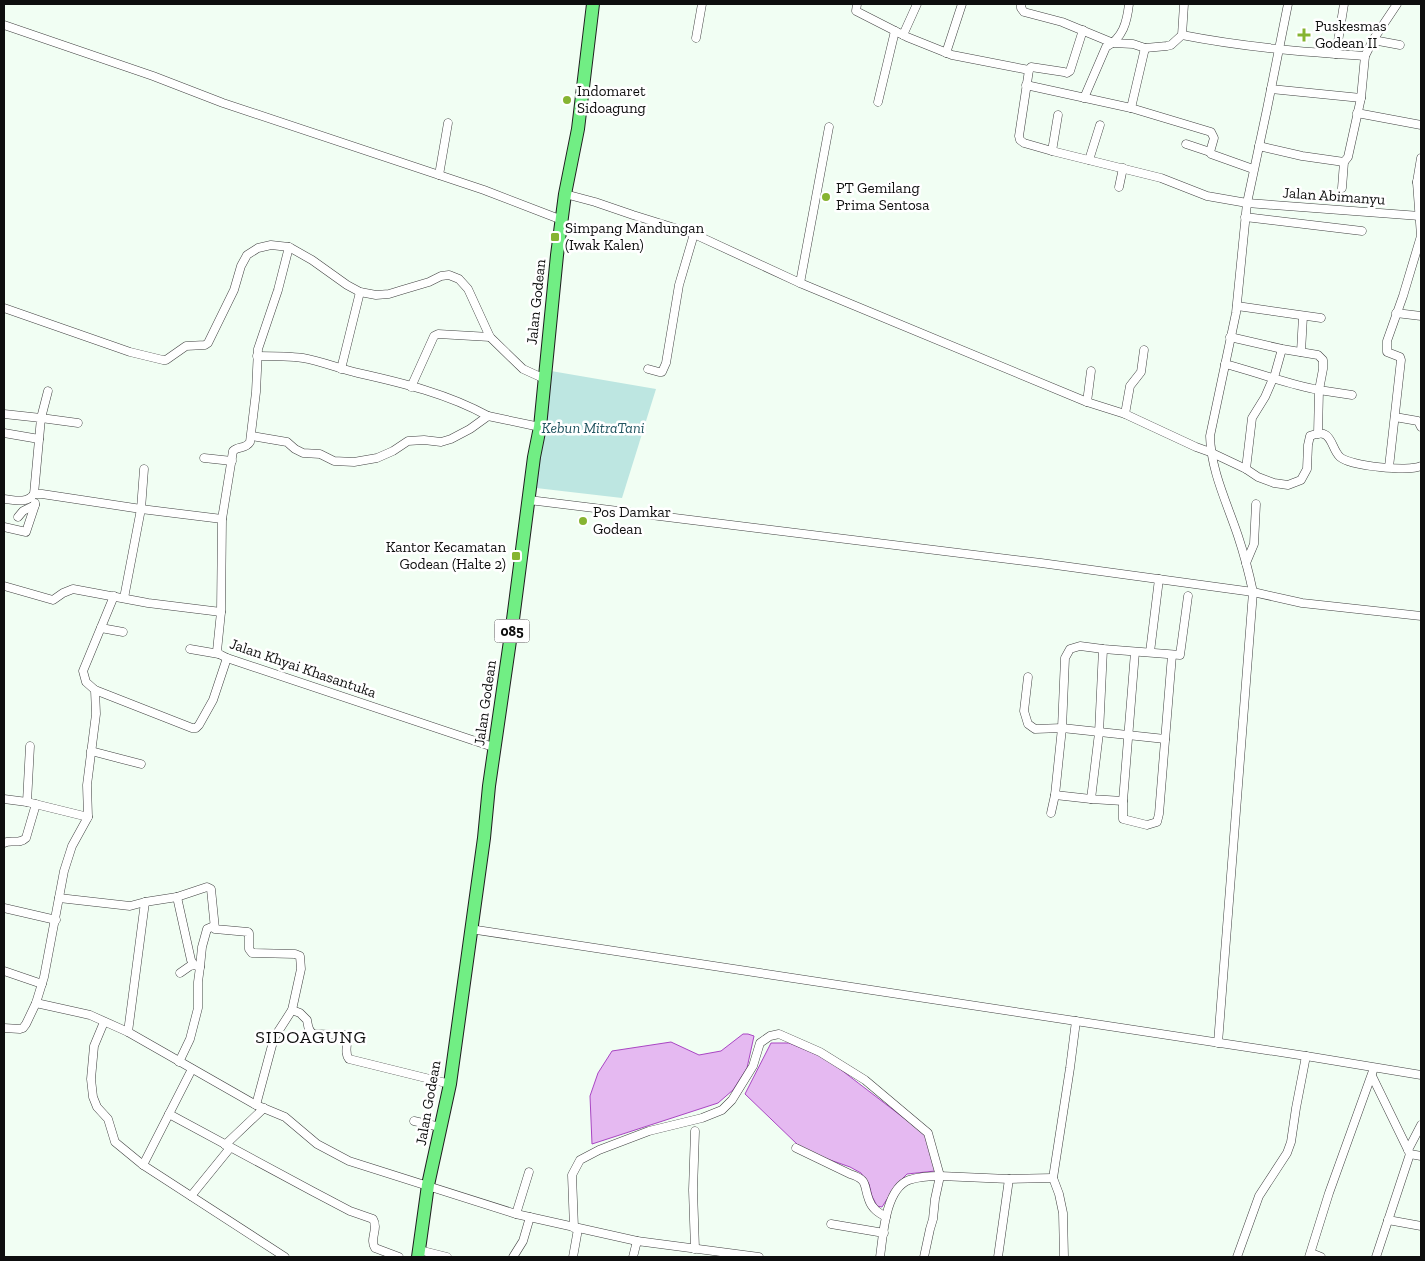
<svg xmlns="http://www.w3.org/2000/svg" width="1425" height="1261" viewBox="0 0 1425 1261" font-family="'Zilla Slab',serif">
<rect width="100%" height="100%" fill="#f1fef3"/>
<polygon fill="#bde6e1" points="551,371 656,389 622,498 536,488"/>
<g fill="#e5b9f1" stroke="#a946c3">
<polygon points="743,1034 748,1034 754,1036 747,1068 733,1090 718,1103 592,1144 590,1096 598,1073 612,1051 671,1042 699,1055 721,1051"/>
<polygon points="771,1043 789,1043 827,1059 926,1135 935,1171 907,1174 896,1185 882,1207 877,1206 872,1196 869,1184 861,1173 850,1167 816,1155 798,1145 745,1094"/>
</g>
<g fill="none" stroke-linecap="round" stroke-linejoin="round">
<g stroke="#414141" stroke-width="9">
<g id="minor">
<polyline points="857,4 856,11 907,37 952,55 1029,70"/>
<path d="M1021,4V8L1024,12L1062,22L1113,43L1133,44L1145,48L1167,46L1171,45L1182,35C1243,47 1303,52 1365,56"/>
<polyline points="4,25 153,76 223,103 484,190 562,220"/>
<polyline points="1083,30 1070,71 1067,73 1064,72 1031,67 1029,70 1019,136 1020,140 1024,143 1052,151 1161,178 1207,196 1247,203 1420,216"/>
<polyline points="903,35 917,4"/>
<polyline points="1182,35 1184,4"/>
<polyline points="696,38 702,4"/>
<polyline points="1373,40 1400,45"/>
<polyline points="946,53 962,4"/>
<polyline points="1336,54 1344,4"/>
<polyline points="1026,85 1131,108 1211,132 1214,138 1210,152 1211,154 1253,169"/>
<polyline points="1271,89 1361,98"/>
<path d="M1084,98L1106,47C1123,38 1127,22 1129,4"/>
<polyline points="878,102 895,31"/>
<polyline points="1131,108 1145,48"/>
<polyline points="1357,113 1421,125"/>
<polyline points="1186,144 1210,152"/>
<polyline points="1259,146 1302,156 1344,162"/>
<polyline points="1052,151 1058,115"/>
<polyline points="1089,160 1100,125"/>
<polyline points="439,175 448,123"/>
<polyline points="1421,183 1417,182 1421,158"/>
<polyline points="1119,187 1123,168"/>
<polyline points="1342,188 1344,162 1348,157 1361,98 1365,56 1373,40 1397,4"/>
<polyline points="565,194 595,202 633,215 694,234 800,283 829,127"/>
<polyline points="1245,217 1362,231"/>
<path d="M289,247L278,290L258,349L256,392L250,442C246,449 238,446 233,451L222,519L221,612L217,651L219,654L227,658L496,748"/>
<path d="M800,283L1087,402L1125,414L1196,447L1210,452L1246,469L1258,477L1274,483L1288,485L1301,480L1307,469L1308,445L1310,436C1333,426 1330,448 1340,457C1350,466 1409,472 1421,466"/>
<polyline points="1237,306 1321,318"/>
<polyline points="4,308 130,352 163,360 166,360 186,346 205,345 208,343 234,290 241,266 247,255 258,248 271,245 289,247 312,260 347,285 360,292 376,295 389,294 402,290 429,282 441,276 449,275 459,279 468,289 490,337 523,369 545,379"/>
<polyline points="1396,313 1421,316"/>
<polyline points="1230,337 1282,349 1318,355 1323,360 1323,369 1319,390 1352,395"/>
<polyline points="1301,352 1303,316"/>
<path d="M257,356C273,356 288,356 303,358C321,361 340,369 358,373C403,383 448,394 488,416"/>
<path d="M1225,364C1256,372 1287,384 1319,390L1318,434"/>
<polyline points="341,369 360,292"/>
<polyline points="648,369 659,372 662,372 666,363 679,285 694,234"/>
<polyline points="411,387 434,336 438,334 490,337"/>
<polyline points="48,391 41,418 78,423"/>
<polyline points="1087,402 1091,371"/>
<polyline points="4,414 41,418 34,494"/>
<polyline points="1125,414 1130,386 1141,372 1144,350"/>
<polyline points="1395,417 1418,421 1421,427"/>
<polyline points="4,433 39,439"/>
<polyline points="252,436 287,442 295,449 303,453 320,454 334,461 354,462 377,458 393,451 408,441 424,440 441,442 451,439 470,429 488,416 540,427"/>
<polyline points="204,458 232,461"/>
<polyline points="1389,467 1401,360 1400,357 1387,352 1387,341 1403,296 1421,236 1417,182"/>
<polyline points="1246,469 1252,418 1265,397 1275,374 1282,349"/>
<path d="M4,499C14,500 27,504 34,494H42L141,509L222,519"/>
<polyline points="529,500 1041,563 1253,592 1302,603 1421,616"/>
<polyline points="18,517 23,511 35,505 35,503"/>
<polyline points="4,527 26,532 35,505"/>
<polyline points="1246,563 1254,544 1256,504"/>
<polyline points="4,586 53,600 63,593 73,589 148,603 221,612"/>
<polyline points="124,598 141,509 144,469"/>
<polyline points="101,628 123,632"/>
<polyline points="190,649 219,654"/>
<polyline points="1103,649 1099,733 1091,799 1123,801"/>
<polyline points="1135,652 1123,801 1123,819 1147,825 1157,822 1159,814 1172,655"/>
<polyline points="1150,652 1159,579"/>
<polyline points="1028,677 1024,711 1028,724 1035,729 1062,728 1165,739"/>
<polyline points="95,690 192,728 196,728 199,725 213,700 227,658"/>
<polyline points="91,751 141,764"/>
<polyline points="4,799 27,802 88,817"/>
<polyline points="1091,799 1055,795 1062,728 1065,658 1070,649 1080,646 1103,649 1180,655 1188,596"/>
<polyline points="27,802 30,746"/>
<polyline points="1051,813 1055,795"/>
<path d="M4,843C11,839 19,845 26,838L36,804"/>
<polyline points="177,897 191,960 194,965 200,967 198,982 198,1008 190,1039 179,1062"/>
<polyline points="59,898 130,906 145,902 177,897 207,887 211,889 215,929 248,932 249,933 249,949 252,953 295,954 300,956 301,969 292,1010 274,1038 256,1105"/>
<polyline points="4,908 56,920"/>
<polyline points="470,929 1306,1056 1421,1075"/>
<polyline points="200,967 202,947 207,929 214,926"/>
<polyline points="4,971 42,984"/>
<polyline points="180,973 190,966 194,965"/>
<polyline points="36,1003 90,1015 128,1032 256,1105 285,1117 317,1144 349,1161 516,1214 637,1241"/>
<path d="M292,1010L300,1013L307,1020C308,1025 308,1032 314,1034L345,1035L347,1037C348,1045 344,1053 349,1059L450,1084"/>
<polyline points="104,1022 94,1046 91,1079 93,1097 97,1107 108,1119 115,1142 143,1165 285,1257"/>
<polyline points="4,1028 20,1029 23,1028 26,1024 36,1003 44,977 64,871 72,846 88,817 87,785 96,714 95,690 86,682 83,671 114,596"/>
<polyline points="128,1032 145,902"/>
<path d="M1218,1043L1253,592C1249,573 1244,554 1238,536C1227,503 1211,471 1210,436L1236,313L1247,203L1267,109L1288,4"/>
<polyline points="1372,1076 1410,1154 1421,1156"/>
<path d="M169,1114L312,1191L350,1211L373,1219C379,1229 369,1239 375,1248L399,1257"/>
<polyline points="414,1121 440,1127"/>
<polyline points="225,1145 264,1108"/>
<path d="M796,1148L850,1174C869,1180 863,1185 869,1200C872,1209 879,1213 886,1217"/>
<polyline points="1408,1150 1421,1125"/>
<polyline points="143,1165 192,1069"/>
<polyline points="191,1196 230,1148"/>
<polyline points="516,1214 529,1172"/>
<polyline points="1388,1220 1421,1226"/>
<polyline points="831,1224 884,1233"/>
<polyline points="574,1228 572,1175 580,1160 599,1150 649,1131 702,1118 722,1110 732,1100 753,1066 760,1043 770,1036 779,1034 820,1052 865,1080 928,1133 940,1176 935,1199 933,1219 930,1229 924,1257"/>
<polyline points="695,1249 693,1190 695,1131"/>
<polyline points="419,1250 447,1257"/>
<polyline points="1311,1253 1321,1257"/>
<polyline points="513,1257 523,1241 530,1217"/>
<polyline points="573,1257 578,1229"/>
<polyline points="633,1257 637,1241 759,1257"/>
<path d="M880,1257C883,1236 885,1189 909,1180C918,1177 930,1176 940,1176L1009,1179L1053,1178"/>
<polyline points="998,1257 1009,1179"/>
<polyline points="1064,1257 1063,1213 1059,1194 1053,1178 1070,1068 1076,1021"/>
<polyline points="1237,1257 1259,1196 1287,1153 1291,1142 1296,1108 1306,1056"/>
<polyline points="1309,1257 1329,1193 1374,1068"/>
<polyline points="1376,1257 1410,1154"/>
</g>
</g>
<g stroke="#1f1f1f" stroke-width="14">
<polyline id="primary" points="418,1257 428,1185 450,1084 484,838 489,786 512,627 534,457 540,427 557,255 565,194 578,129 593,4"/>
</g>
<use href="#minor" stroke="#fff" stroke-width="8"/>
<use href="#primary" stroke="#71ee84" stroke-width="12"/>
</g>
<g fill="#86b431" stroke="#fff" stroke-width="2">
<path d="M1301.5 27.5h5v5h5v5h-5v5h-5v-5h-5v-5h5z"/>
<circle cx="567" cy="100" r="5"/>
<circle cx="826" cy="197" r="5"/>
<rect x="550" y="232" width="10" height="10" rx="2.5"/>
<circle cx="583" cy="521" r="5"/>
<rect x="511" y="551" width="10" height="10" rx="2.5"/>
</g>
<g text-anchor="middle" stroke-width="5" stroke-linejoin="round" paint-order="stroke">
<rect fill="#fff" stroke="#565656" stroke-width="1" x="494.5" y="619.5" width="35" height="23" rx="4"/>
<g font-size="14" font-weight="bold" fill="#0e0e0e">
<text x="512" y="636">085</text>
</g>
<g font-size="15" fill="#0e0e0e" stroke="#fff" text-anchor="start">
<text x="1315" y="31">Puskesmas<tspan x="1315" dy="17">Godean II</tspan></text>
<text x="577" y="96">Indomaret<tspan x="577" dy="17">Sidoagung</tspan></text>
<text x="836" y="193">PT Gemilang<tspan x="836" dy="17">Prima Sentosa</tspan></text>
<text x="565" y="233">Simpang Mandungan<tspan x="565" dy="17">(Iwak Kalen)</tspan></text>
<text x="593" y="517">Pos Damkar<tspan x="593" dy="17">Godean</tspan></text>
<text x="506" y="552" text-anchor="end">Kantor Kecamatan<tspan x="506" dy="17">Godean (Halte 2)</tspan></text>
</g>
<g font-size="15" fill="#0e0e0e" stroke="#fff">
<text transform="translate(1334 196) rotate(4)" y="5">Jalan Abimanyu</text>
<text transform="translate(536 302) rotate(-84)" y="5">Jalan Godean</text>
<text transform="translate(303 668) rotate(19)" y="5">Jalan Khyai Khasantuka</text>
<text transform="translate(485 703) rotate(-82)" y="5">Jalan Godean</text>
<text transform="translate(428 1103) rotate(-80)" y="5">Jalan Godean</text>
</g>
<g font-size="15" font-style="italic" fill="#235661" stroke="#fff">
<text x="593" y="433">Kebun MitraTani</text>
</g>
<g font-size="18" letter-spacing="1" fill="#0e0e0e" stroke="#fff">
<text x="311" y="1043">SIDOAGUNG</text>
</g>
</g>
<rect width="1425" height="1261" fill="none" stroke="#0e0e0e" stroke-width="10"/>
</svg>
